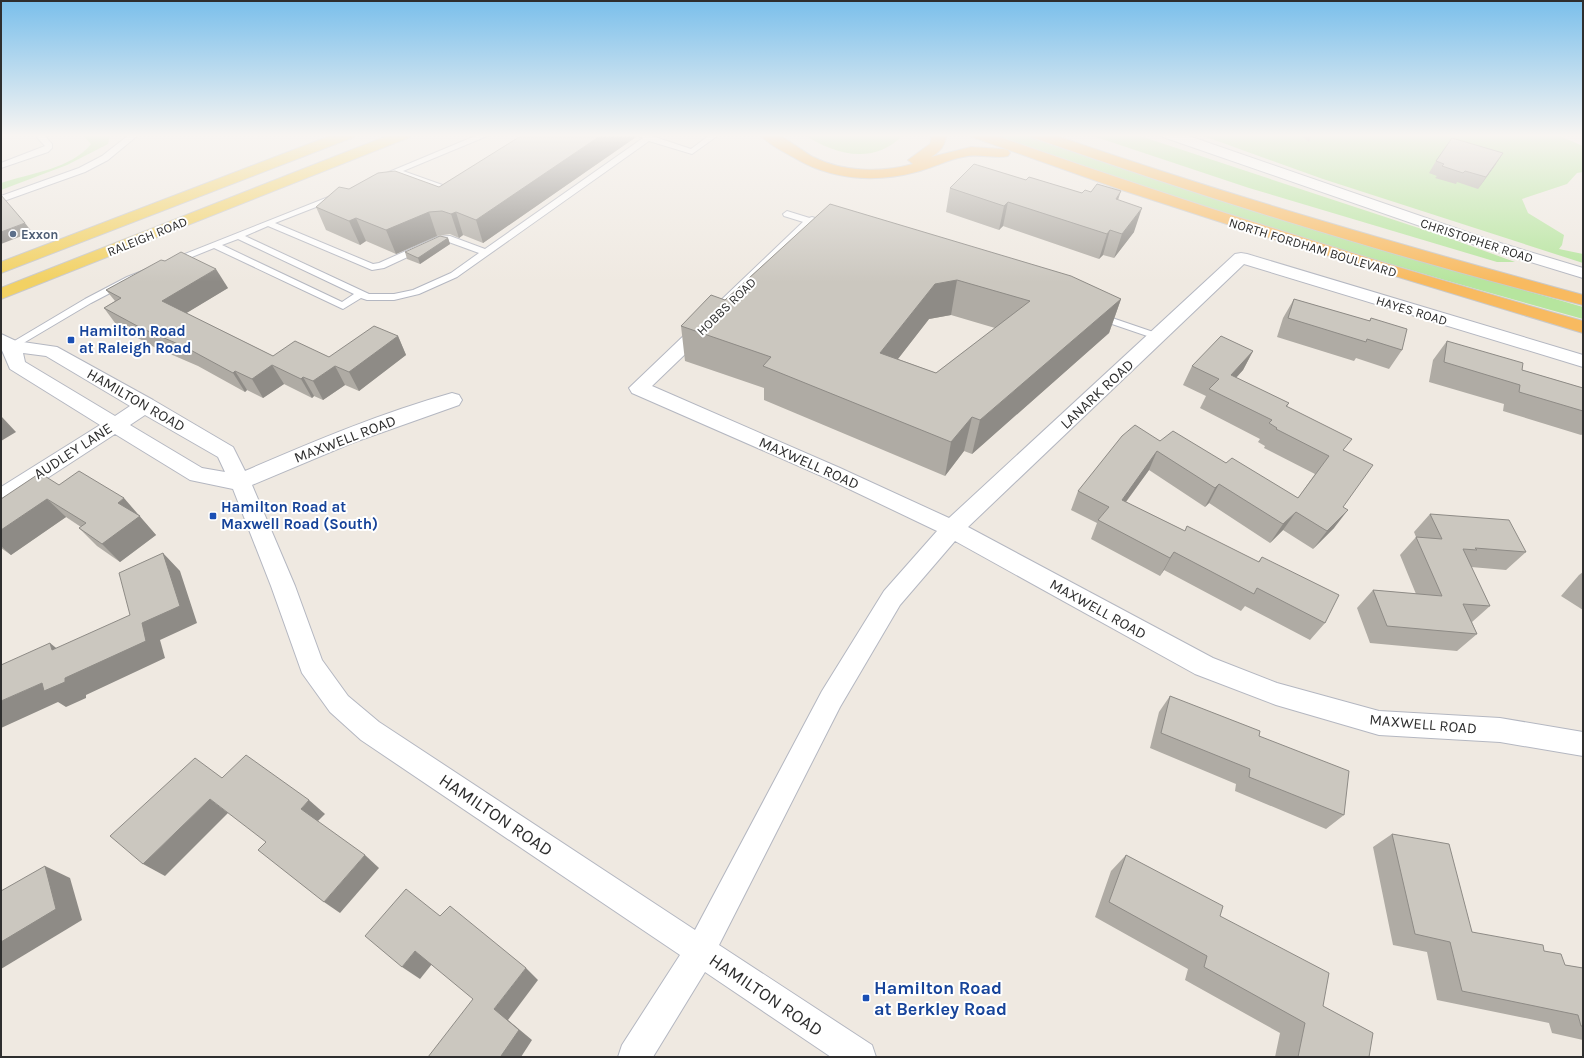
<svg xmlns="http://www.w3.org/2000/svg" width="1584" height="1058" viewBox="0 0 1584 1058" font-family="Karla,sans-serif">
<rect width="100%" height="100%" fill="#efe9e1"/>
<g fill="#b6e59e">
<path d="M82,134L110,135L108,144L67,165L1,190V183C31,173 71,169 91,144Z"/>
<path d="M803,134H904C874,166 835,155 803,134Z"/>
<path d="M993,134H1022C1207,199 1395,254 1583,307V319C1384,264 1186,205 993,134Z"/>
<polygon points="1087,134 1134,134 1446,237 1515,262 1497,262 1249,188"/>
<polygon points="1198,134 1535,134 1562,137 1583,146 1583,172 1577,173 1567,184 1522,199 1528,213 1564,235 1562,245 1559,249 1583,254 1583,263 1323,179"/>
</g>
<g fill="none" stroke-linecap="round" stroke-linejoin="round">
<g stroke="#b4b7c1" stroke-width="2">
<g id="service">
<polygon points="34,134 43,134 52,144 52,148 48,152 1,168 1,163 45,146"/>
<polygon points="130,134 137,136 108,160 85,172 1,202 1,196 79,168 102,156"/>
<polygon points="480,134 492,134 403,171 448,187 457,185 457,189 451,192 445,192 396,174 381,179 377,177"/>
<path d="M633,134H646L691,149L711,134H720L692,154L649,141L457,277L419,294L394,300H367L361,298L343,309L214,248L133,281L91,303L15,348H7L6,346L85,299L127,277L336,194L340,196L339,198L275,223L373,264L379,263L437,237L450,236L485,249L643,138ZM268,226L372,270L384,268L442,241H446L479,253L451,273L413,290L394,294H369L245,236ZM238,239L354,294L342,302L222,245Z"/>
<polygon points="787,211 919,252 1162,335 1164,337 1159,340 1156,339 913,256 784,216 783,214"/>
</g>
</g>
<g stroke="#b4b7c1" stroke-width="2">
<g id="minor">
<polygon points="1161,134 1183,134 1487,239 1583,268 1583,278 1475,245 1163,137"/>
<path d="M812,217L818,219L820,222L811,233L652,386L840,468L949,518L1235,254L1241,253L1247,254L1583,355V367L1244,264L968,527L1213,658L1277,683L1379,711L1500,718L1583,732V756L1500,742L1379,735L1276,705L1195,674L955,541L900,605L840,707L719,945L872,1045L876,1057H831L705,972L653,1057H618L622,1045L680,955L361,740L330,712L302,673L271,586L233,489L190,480L115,434L9,503L1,505V487L100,425L10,369L1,348V334L16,341L57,347L153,400L233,447L245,471C312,442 381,413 452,393L459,395L462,400L459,405L352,443L252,485L295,586L322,660L348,696L379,722L695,930L822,691L884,591L937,531L826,478L632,393L629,388L806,219ZM23,353L46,356L130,406L115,416L25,362ZM145,415L218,457L225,472L202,468L130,425Z"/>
</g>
</g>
<g stroke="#c9c9c9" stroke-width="2">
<g id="primary">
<polygon points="335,134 356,134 354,137 1,273 1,262"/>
<polygon points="392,134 412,134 410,137 1,299 1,288"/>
</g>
</g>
<g stroke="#c9c9c9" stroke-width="2">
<g id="trunk">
<path d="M760,134C765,134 771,133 776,134C783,136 804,152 813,157C843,172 881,173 913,164L908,160L930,144L932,134H946C946,145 940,152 931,157L971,147L1003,149L1008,150L1010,153L1008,156C994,159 978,153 963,157C947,160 932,168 916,172C875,183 830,180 793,157C783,151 767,144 760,134Z"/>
<path d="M970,134H991C1187,203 1384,265 1583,321V333L1273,239L1122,190L972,137Z"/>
<path d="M1029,134H1051C1226,195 1404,246 1583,295V305C1397,258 1212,200 1031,137Z"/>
</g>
</g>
<use href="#service" fill="#fff" fill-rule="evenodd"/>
<use href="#minor" fill="#fff" fill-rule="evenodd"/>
<use href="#primary" fill="#f2d163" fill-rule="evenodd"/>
<use href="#trunk" fill="#f8ba60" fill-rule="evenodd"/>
</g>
<g fill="#afaba4" fill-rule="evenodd">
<polygon points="1299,134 1312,134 1309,142"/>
<polygon points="636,137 483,243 463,235 459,238 450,234 437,236 396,254 366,241 360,245 326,230 316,207 349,189 439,187"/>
<polygon points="1436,161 1496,164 1478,189 1457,182 1456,184 1435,178 1437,176 1429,173"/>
<polygon points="1026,180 1082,193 1118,200 1134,232 1114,258 1103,255 1099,259 1003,226 999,230 946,212 950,188"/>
<path d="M830,204L1121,299L1109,333L972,454L964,451L945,476L764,400V388L685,361L681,326L725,300ZM951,315L995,328L936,373L898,359L929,319Z"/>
<polygon points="448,238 450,244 420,264 407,259 405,252"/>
<polygon points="165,261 228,288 186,313 273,356 329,357 398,336 406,355 359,391 345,385 323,400 314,396 312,398 284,384 263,398 247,390 245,392 198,366 154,347 118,327 104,308 115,301 106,290"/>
<polygon points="1294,299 1369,321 1371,318 1402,350 1389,369 1356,358 1354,361 1277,337 1283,318"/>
<polygon points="1447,341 1522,370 1583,388 1583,434 1581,435 1503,411 1504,404 1429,382 1433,360"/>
<polygon points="1253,351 1243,370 1236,378 1289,403 1287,407 1344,450 1343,507 1334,528 1313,549 1283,530 1270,543 1209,503 1205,507 1149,470 1126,502 1185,531 1258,562 1262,557 1325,623 1310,640 1245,606 1241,611 1164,570 1160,576 1091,539 1097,523 1071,510 1078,491 1160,441 1226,463 1298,498 1315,474 1264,448 1265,446 1258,442 1260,439 1200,408 1206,396 1183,385 1192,366"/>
<polygon points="59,485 141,517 140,517 156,535 120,562 97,546 79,528 81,527 66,517 11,555 1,548 1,499"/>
<polygon points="1430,514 1526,552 1506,570 1471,567 1490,606 1472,622 1477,634 1457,651 1370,643 1357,608 1373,590 1416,594 1400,555 1416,537 1414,532"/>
<polygon points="1583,572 1583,610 1561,596 1579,575"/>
<polygon points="1170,696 1259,736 1344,815 1326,829 1235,791 1236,784 1150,748 1159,712"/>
<polygon points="1392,834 1472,932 1544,951 1565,965 1583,968 1583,1040 1552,1033 1549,1023 1437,1000 1427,952 1393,945 1373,847"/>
<polygon points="1126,855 1220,916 1323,1006 1369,1057 1275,1057 1280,1033 1185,980 1188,969 1095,917 1111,871"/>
</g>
<g fill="#8e8b86">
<polygon points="603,134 636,134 636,137 483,243 476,220"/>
<polygon points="1503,153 1496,164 1478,189 1486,177"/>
<polygon points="1121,191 1113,215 1116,199"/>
<polygon points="1008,202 1003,226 999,230 1004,206"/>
<polygon points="1142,208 1134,232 1114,258 1122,234"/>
<polygon points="429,212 437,236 396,254 386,230"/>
<polygon points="456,212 463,235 459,238 451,214"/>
<polygon points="356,218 366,241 360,245 349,221"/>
<polygon points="25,223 32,232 1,244 1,232"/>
<polygon points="1110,230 1103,255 1099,259 1107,234"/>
<polygon points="448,238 450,244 420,264 418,258"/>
<polygon points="216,269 228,288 175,320 162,301"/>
<polygon points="957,280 951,315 929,319 876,387 880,353 935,284"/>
<polygon points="1121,299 1109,333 972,454 980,420"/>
<polygon points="398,336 406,355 359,391 349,372"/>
<polygon points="1253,351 1243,370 1221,394 1231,375"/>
<polygon points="272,365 284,384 263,398 252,379"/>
<polygon points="335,366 345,385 323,400 313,381"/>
<polygon points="235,371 247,390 245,392 233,373"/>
<polygon points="303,377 314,396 312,398 301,379"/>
<polygon points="1,416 16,432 1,441"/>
<polygon points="972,417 964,451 945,476 951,442"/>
<polygon points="1157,451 1149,470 1114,518 1122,500"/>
<polygon points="1219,484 1209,503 1205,507 1215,488"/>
<polygon points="124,498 156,535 120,562 102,544 118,503"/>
<polygon points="47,499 66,517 11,555 1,546 1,530"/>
<polygon points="1348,510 1334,528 1313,549 1327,531"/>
<polygon points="1296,512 1283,530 1270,543 1283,524"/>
<polygon points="1174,552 1164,570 1160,576 1170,558"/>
<polygon points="163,553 180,571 197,623 160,640 165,658 86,695 86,698 66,707 58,702 1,728 1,701 42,683 65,678 142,623"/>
<polygon points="50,643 71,660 52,650"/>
<polygon points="210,799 228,813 165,876 143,864"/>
<polygon points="309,800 325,814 316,823 301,809"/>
<polygon points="365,855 379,868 340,913 324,902"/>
<polygon points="45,866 70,878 82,920 1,969 1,942"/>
<polygon points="415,951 432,964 420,979 402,967"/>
<polygon points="526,968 538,980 508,1020 532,1040 521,1057 501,1057 501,1056 494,1009"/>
</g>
<g fill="#cbc7bf" stroke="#8e8b86" fill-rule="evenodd">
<polygon points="524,134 603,134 476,220 456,212 451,214 442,211 429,212 386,230 356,218 349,221 316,207 339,187 349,189 378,173 395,171 439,187"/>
<polygon points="1452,138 1503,153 1486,177 1465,171 1463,173 1442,166 1444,164 1436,161"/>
<polygon points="974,164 1026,180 1029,177 1082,193 1085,190 1091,192 1097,184 1121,191 1116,199 1142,208 1122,234 1110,230 1107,234 1008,202 1004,206 950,188"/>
<polygon points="1,195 25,223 1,232"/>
<path d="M830,204L1071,276L1121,299L980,420L972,417L951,442L763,366L771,357L681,326L711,295L725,300ZM957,280L1030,301L936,373L880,353L935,284Z"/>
<polygon points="440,236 448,238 418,258 405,252"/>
<polygon points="181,252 216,269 162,301 273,356 295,341 329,357 374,326 398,336 349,372 335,366 313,381 303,377 301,379 272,365 252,379 235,371 233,373 185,347 141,328 104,308 121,298 106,290 161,260 165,261"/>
<polygon points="1294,299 1370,321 1371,318 1407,329 1402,350 1367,339 1366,342 1288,318"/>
<polygon points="1221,336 1253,351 1231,375 1289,403 1286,406 1352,439 1343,450 1373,465 1343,507 1348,510 1327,531 1296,512 1283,524 1219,484 1215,488 1157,451 1122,500 1185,531 1187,526 1259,562 1262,557 1339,595 1325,623 1257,588 1254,594 1174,552 1170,558 1098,520 1109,507 1078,491 1122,436 1135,425 1160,441 1173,431 1226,463 1232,458 1298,498 1329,456 1276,429 1277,428 1269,423 1272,420 1209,389 1219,379 1192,366"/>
<polygon points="1447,341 1523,363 1522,370 1583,388 1583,411 1519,392 1520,385 1444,362"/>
<polygon points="79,471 124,498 118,503 140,516 102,544 79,528 86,523 47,499 1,530 1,499 40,473 59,485"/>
<polygon points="1430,514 1509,520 1526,552 1475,548 1477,550 1463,549 1490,606 1463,604 1477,634 1387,626 1373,590 1442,596 1416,537 1442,539"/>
<polygon points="163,553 180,606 142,623 146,641 65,678 65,682 44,691 42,683 1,701 1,665 50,643 52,650 130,615 119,573"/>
<polygon points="1170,696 1260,731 1259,736 1349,771 1344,815 1249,777 1250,769 1161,733"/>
<polygon points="246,755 309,800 301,809 365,855 324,902 258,850 266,842 210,799 143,864 110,836 195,758 222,778"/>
<polygon points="1392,834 1449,844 1472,932 1543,945 1544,951 1561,954 1565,965 1583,968 1583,1026 1581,1026 1578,1015 1462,991 1450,942 1415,934"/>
<polygon points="1126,855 1223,906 1220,916 1329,973 1323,1006 1373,1033 1369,1057 1298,1057 1305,1023 1204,967 1207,956 1109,902"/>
<polygon points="45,866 56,909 1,942 1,891"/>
<polygon points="406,889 440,916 450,906 526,968 494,1009 519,1030 501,1056 501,1057 428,1057 473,999 415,951 402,967 365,936"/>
</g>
<linearGradient id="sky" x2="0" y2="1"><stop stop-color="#7abfeb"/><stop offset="0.48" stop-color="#f8f5f2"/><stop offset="1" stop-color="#f8f5f2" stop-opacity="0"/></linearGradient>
<rect width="1584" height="282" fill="url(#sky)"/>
<circle fill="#5c6f8a" stroke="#fff" stroke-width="1.5" cx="13" cy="234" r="4"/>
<g fill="#1a4fb4" stroke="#fff" stroke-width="1.5">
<rect x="67" y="336" width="8" height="8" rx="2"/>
<rect x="209" y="512" width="8" height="8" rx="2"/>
<rect x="862" y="994" width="8" height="8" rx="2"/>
</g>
<g text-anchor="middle" stroke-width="4" stroke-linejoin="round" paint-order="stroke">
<g font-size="13" font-weight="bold" fill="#4e5e75" stroke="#fff" text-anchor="start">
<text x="21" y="239">Exxon</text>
</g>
<g font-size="13" fill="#2e2e2e" stroke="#fff">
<text transform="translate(147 236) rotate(-22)" y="5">RALEIGH ROAD</text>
<text transform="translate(1477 240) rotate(18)" y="5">CHRISTOPHER ROAD</text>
<text transform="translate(1313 247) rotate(17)" y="5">NORTH FORDHAM BOULEVARD</text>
<text transform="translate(726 306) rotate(-44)" y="5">HOBBS ROAD</text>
<text transform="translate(1412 310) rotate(17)" y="5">HAYES ROAD</text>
</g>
<g font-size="15" font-weight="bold" fill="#164399" stroke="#fff" text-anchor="start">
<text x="79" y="336">Hamilton Road<tspan x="79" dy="17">at Raleigh Road</tspan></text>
<text x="221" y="512">Hamilton Road at<tspan x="221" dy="17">Maxwell Road (South)</tspan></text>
</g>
<g font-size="15" fill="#2e2e2e" stroke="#fff">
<text transform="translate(1097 394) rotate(-43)" y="5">LANARK ROAD</text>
<text transform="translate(136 400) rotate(30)" y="5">HAMILTON ROAD</text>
<text transform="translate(345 439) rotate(-21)" y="5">MAXWELL ROAD</text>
<text transform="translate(73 451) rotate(-33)" y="5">AUDLEY LANE</text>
<text transform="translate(809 463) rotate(24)" y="5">MAXWELL ROAD</text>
<text transform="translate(1098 609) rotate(29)" y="5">MAXWELL ROAD</text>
<text transform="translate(1423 724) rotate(5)" y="5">MAXWELL ROAD</text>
</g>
<g font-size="18" fill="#2e2e2e" stroke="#fff">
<text transform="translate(496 815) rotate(34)" y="6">HAMILTON ROAD</text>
<text transform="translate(766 995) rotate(34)" y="6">HAMILTON ROAD</text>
</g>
<g font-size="18" font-weight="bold" fill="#164399" stroke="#fff" text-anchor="start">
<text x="874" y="994">Hamilton Road<tspan x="874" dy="21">at Berkley Road</tspan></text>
</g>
</g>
<rect width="1584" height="1058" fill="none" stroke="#2e2e2e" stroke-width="4"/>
</svg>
